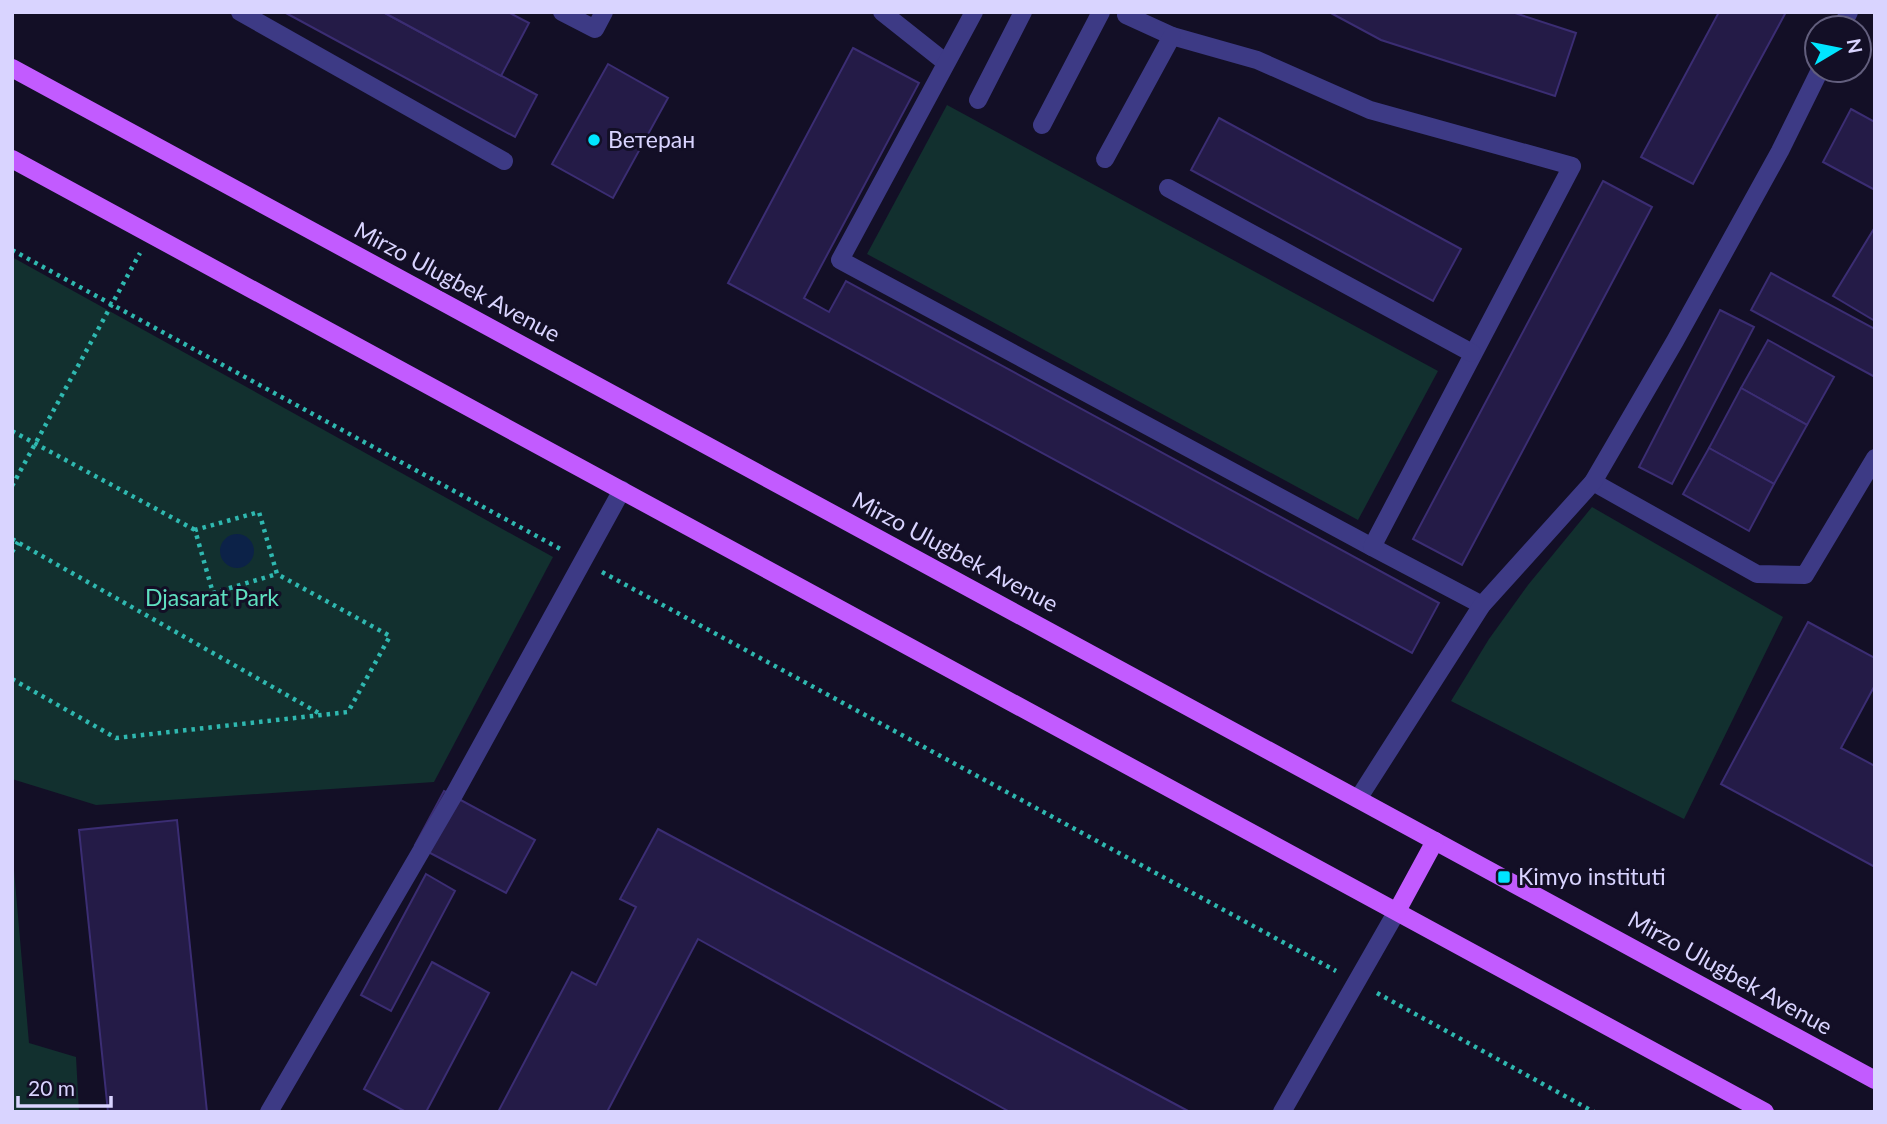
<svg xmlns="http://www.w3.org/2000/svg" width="1887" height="1124" viewBox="0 0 1887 1124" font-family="Lato,sans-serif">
<rect width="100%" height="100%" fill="#130f26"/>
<g fill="#12302f">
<polygon points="947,105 1438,371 1358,520 867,254"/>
<polygon points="12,257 553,557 434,782 96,805 12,779"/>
<polygon points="1592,507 1783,617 1684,819 1451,701 1489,639 1528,585"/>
<polygon points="12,847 29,1043 76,1057 79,1112 12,1112"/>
</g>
<circle fill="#0c2248" cx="237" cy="551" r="17"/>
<g fill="#241b47" stroke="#3b2d73" stroke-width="2">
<polygon points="284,12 383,12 537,95 515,137"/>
<polygon points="383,12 508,12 529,23 501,76"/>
<polygon points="1329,12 1512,12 1576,33 1555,96 1381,40"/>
<polygon points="1719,12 1786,12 1693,184 1641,157"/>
<polygon points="853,48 919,83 804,298 829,312 846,281 1439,603 1412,653 728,283"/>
<polygon points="608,64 668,98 613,198 552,164"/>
<polygon points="1851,109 1875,122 1875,190 1823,162"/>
<polygon points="1219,118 1461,249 1433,301 1191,170"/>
<polygon points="1603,181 1652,207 1462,565 1413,539"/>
<polygon points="1875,227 1875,321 1833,296"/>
<polygon points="1771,273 1875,329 1875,377 1751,310"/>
<polygon points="1720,310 1754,327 1672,484 1639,467"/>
<polygon points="1768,340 1834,377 1807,425 1741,388"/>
<polygon points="1741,388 1807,425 1774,484 1709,448"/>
<polygon points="1709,448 1774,484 1749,531 1683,494"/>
<polygon points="1808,622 1875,658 1875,685 1841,748 1875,766 1875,867 1721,784"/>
<polygon points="444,791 535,840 506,893 415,845"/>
<polygon points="177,820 207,1112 108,1112 79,830"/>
<polygon points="658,829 1190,1112 1010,1112 698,939 607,1112 498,1112 572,972 596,985 636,907 620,899"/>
<polygon points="426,874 455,891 391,1011 361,995"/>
<polygon points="432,962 489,993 426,1112 406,1112 364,1089"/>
</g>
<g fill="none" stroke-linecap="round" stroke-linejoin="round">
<g stroke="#2fb8b0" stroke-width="4.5" stroke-dasharray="3.5 5" stroke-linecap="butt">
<polyline points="12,250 564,551"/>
<polyline points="12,431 195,530"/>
<polyline points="12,486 140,253"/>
<polyline points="12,539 322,715"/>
<polyline points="12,552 18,542"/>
<polyline points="602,572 1336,971"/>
<polyline points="12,679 116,738 348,712 390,636 277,574 259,512 195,530 213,593 277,574"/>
<polyline points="1377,993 1594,1112"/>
</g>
<g stroke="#3d3a85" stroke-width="18">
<polyline points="240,12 504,161"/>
<polyline points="562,12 595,29 604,12"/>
<polyline points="882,12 945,62"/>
<polyline points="974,12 840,260 1372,547"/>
<polyline points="1128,12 1126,15 1172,36 1257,60 1370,110 1572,166 1372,547 1482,605"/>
<polyline points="978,100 1023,12"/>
<polyline points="1042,125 1101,12"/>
<polyline points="1105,159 1172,36"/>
<polyline points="1168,188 1472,353"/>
<polyline points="1593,482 1757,574 1805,575 1875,458"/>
<polyline points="269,1112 455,793 622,490"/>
<polyline points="1282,1112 1397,911"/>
</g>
<g stroke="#3d3a85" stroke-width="18">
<polyline points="1841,28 1849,12"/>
<polyline points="1358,799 1482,605 1593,482 1675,341 1780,151 1820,70"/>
</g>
<g stroke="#c25bff" stroke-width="18">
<polyline points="12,68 1875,1080"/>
<polyline points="12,159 1765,1112"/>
<polyline points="1397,911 1435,841"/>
</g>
</g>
<g fill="#00e5ff" stroke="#130f26" stroke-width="2.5">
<circle cx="594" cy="140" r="7"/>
<rect x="1497" y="870" width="14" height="14" rx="3.5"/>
</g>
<g text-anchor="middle" stroke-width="6" stroke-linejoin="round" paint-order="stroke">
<g font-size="23" fill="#d9d4ff" stroke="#130f26" text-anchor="start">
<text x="608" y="148">Ветеран</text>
<text x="1518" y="885">Kimyo instituti</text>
</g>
<g font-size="23" fill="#d9d4ff" stroke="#130f26">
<text transform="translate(457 282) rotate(28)" y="8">Mirzo Ulugbek Avenue</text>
<text transform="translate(955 552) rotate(28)" y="8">Mirzo Ulugbek Avenue</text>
<text transform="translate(1730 973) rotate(29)" y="8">Mirzo Ulugbek Avenue</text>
</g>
<g font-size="23" fill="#5fe0c0" stroke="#130f26">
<text x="212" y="606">Djasarat Park</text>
</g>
</g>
<rect width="1887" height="1124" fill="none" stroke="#d9d4ff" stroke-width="28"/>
<g transform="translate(1838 49) rotate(80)"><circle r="33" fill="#130f26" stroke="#625e7d" stroke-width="2"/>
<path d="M0-5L12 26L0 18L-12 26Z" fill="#00e5ff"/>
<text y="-10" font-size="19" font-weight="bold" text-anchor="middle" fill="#d9d4ff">N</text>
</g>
<path d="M18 1096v10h93v-10" fill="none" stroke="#d9d4ff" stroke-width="3.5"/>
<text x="28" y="1096" font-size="21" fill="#d9d4ff" stroke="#130f26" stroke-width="5" paint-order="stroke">20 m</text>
</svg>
